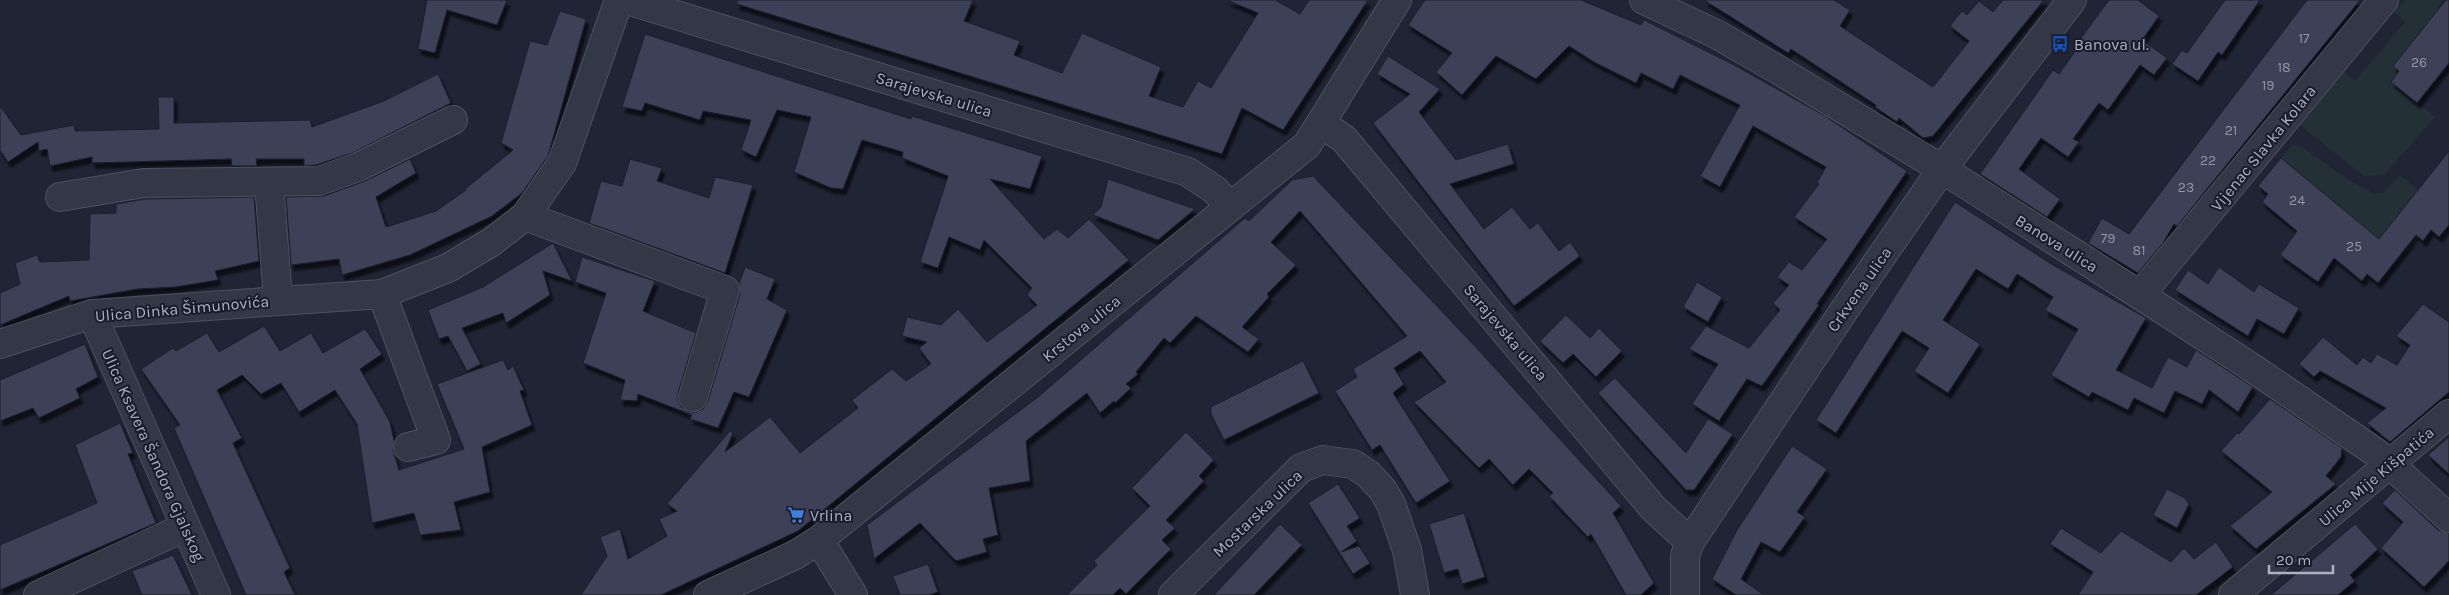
<svg xmlns="http://www.w3.org/2000/svg" width="2449" height="595" viewBox="0 0 2449 595" font-family="Karla,sans-serif">
<defs>
<filter id="shadow"><feDropShadow dx="3" dy="5.5" stdDeviation="1" flood-color="#0009"/></filter>
</defs>
<rect width="100%" height="100%" fill="#212435"/>
<g fill="#233137">
<polygon points="2405,0 2443,0 2437,7 2443,12 2425,25 2393,66 2399,71 2391,81 2435,117 2384,175 2364,176 2300,125 2343,71 2355,81 2405,22 2394,12"/>
<polygon points="2293,144 2300,146 2349,180 2375,194 2383,192 2400,175 2424,194 2419,200 2412,196 2395,218 2423,241 2399,256 2298,182 2303,176 2281,158"/>
</g>
<g fill="#3d4156" stroke="#1b1e2d" filter="url(#shadow)">
<polygon points="427,0 507,0 497,25 447,10 435,53 418,49"/>
<polygon points="737,0 973,0 964,21 1020,41 1014,55 1062,73 1082,33 1161,67 1149,96 1183,107 1198,81 1211,88 1258,13 1227,0 1275,0 1300,14 1309,0 1368,0 1283,130 1242,108 1222,154 737,4"/>
<polygon points="1425,0 1581,0 1641,25 1644,20 1736,66 1825,116 1907,171 1817,304 1819,305 1762,386 1747,379 1719,421 1692,404 1718,364 1689,349 1706,326 1749,348 1780,310 1773,303 1789,285 1777,277 1789,262 1802,270 1827,239 1794,217 1819,184 1817,183 1826,167 1753,126 1720,187 1700,176 1740,105 1680,75 1673,89 1641,73 1636,83 1594,62 1569,46 1536,79 1496,56 1462,95 1436,72 1452,53 1408,25"/>
<polygon points="1704,0 1834,0 1850,10 1840,26 1933,87 1969,41 1950,26 1962,11 1967,15 1979,1 1993,12 2003,0 2044,0 1933,136 1923,138 1899,118 1897,122 1875,107 1876,105 1791,49 1788,53"/>
<polygon points="2109,0 2138,0 2159,16 2142,40 2167,58 2154,75 2140,65 2108,110 2099,103 2073,139 2079,142 2068,157 2041,138 2019,169 2060,199 2047,217 1980,174 2053,70 2059,74 2083,40 2081,38"/>
<polygon points="2225,0 2260,0 2222,55 2218,52 2198,81 2172,64 2182,50 2187,53"/>
<polygon points="2307,0 2360,0 2177,226 2174,224 2163,243 2138,273 2088,243 2102,218 2129,234"/>
<polygon points="2446,0 2449,0 2449,63 2417,103 2391,82 2399,71 2393,66"/>
<polygon points="560,11 586,19 548,156 522,193 492,216 410,255 342,275 339,259 291,265 286,197 324,196 365,181 410,159 416,173 376,197 386,227 436,211 466,190 465,189 513,150 501,143 530,41 547,45"/>
<polygon points="645,34 911,119 912,116 1042,156 1030,189 990,179 1044,239 1057,229 1068,238 1089,219 1129,260 798,531 661,595 581,595 607,556 600,537 620,529 628,559 667,536 659,519 677,511 667,504 730,431 733,433 725,452 770,417 800,453 858,408 852,400 892,369 906,381 931,364 919,348 927,342 902,336 907,317 941,325 958,309 987,342 1037,305 1027,295 1032,288 984,240 980,250 949,237 938,268 920,262 948,176 902,158 903,152 862,140 843,189 831,188 794,172 811,117 777,110 756,157 741,150 751,120 703,111 700,120 645,103 642,111 622,107"/>
<polygon points="1388,56 1440,89 1419,112 1456,160 1508,144 1514,164 1450,184 1484,229 1512,207 1530,229 1538,223 1559,251 1570,242 1580,256 1514,306 1373,123 1410,94 1377,74"/>
<polygon points="438,74 451,103 352,153 316,165 304,166 304,159 256,159 257,166 232,166 231,159 92,163 92,157 50,166 47,149 39,151 38,142 8,162 0,150 0,106 21,135 74,125 75,131 159,129 158,97 174,97 174,123 310,120 312,127 384,101"/>
<polygon points="2449,151 2449,225 2439,237 2431,230 2423,241 2416,235 2378,283 2367,274 2362,281 2334,258 2318,282 2280,255 2297,231 2262,202 2268,194 2258,186 2281,158 2379,239"/>
<polygon points="630,159 662,168 657,181 709,198 715,177 753,185 725,273 589,223 601,181 622,186"/>
<polygon points="1313,176 1472,343 1621,506 1613,513 1654,583 1641,595 1626,595 1591,534 1588,537 1549,496 1553,493 1529,469 1513,485 1489,459 1479,468 1414,402 1446,382 1420,351 1394,368 1404,384 1393,393 1450,481 1416,503 1380,445 1372,450 1335,391 1357,377 1353,369 1407,336 1300,211 1271,242 1296,265 1267,294 1269,297 1242,327 1259,339 1248,352 1196,316 1170,343 1164,338 1136,372 1138,374 1126,384 1131,388 1115,403 1114,401 1100,413 1087,393 1026,441 1030,481 989,488 998,535 983,539 987,552 956,561 920,523 874,559 867,525 1038,397 1245,218 1249,221 1292,180"/>
<polygon points="1108,179 1195,209 1158,240 1093,215 1101,207"/>
<polygon points="254,197 259,261 215,271 218,280 175,287 137,289 70,301 69,296 0,325 0,293 20,284 15,263 37,255 40,262 89,260 90,214 116,213 116,204 145,199"/>
<polygon points="1955,202 2053,265 2146,318 2116,370 2152,388 2168,357 2187,367 2196,350 2253,387 2238,412 2209,390 2202,404 2175,391 2164,413 2134,398 2128,410 2092,392 2089,397 2051,375 2078,329 2045,310 2053,297 2017,274 2008,289 1976,269 1943,320 1980,344 1948,393 1914,371 1929,348 1902,331 1836,433 1816,420"/>
<polygon points="553,243 572,281 543,271 550,295 506,323 503,313 462,328 481,364 467,371 448,336 439,339 428,310 483,287"/>
<polygon points="582,257 655,281 643,311 696,333 678,393 678,400 681,407 689,412 696,412 703,409 708,401 740,294 739,284 745,267 775,279 767,299 787,310 749,397 734,392 718,428 690,419 692,415 638,394 637,401 620,400 625,380 583,363 606,293 575,282"/>
<polygon points="2219,267 2254,292 2259,284 2299,308 2284,334 2257,319 2248,336 2175,290 2188,270 2208,284"/>
<polygon points="1697,282 1722,297 1708,322 1683,307"/>
<polygon points="2423,304 2449,322 2449,392 2390,442 2367,423 2386,408 2320,371 2314,377 2299,364 2323,337 2357,365 2363,357 2371,363 2377,354 2397,365 2410,345 2396,336"/>
<polygon points="1566,315 1590,338 1599,328 1622,351 1596,377 1573,354 1563,363 1540,341"/>
<polygon points="264,326 280,351 311,333 323,353 365,329 382,354 360,369 390,422 394,441 393,450 399,470 464,449 437,384 503,360 508,370 513,366 524,390 520,391 532,425 482,447 490,492 454,502 461,530 420,535 414,513 372,523 357,424 335,390 299,412 281,383 261,394 242,375 217,390 242,438 233,443 290,568 284,572 295,595 246,595 174,428 180,425 141,369 173,348 176,351 207,333 219,352"/>
<polygon points="85,344 98,377 76,389 80,398 39,418 33,408 0,421 0,380"/>
<polygon points="1303,361 1319,393 1224,440 1211,414 1211,407"/>
<polygon points="1615,378 1686,453 1708,419 1733,434 1694,490 1686,490 1598,393"/>
<polygon points="2270,399 2342,448 2341,457 2326,476 2336,484 2256,549 2230,526 2272,492 2221,451 2237,433 2239,434"/>
<polygon points="120,423 133,453 128,454 156,523 0,590 0,545 97,503 75,445"/>
<polygon points="1186,432 1214,460 1199,476 1204,481 1166,520 1175,528 1162,540 1171,549 1126,594 1120,588 1113,595 1067,595 1097,565 1094,561 1150,506 1132,488"/>
<polygon points="2449,437 2449,474 2428,455"/>
<polygon points="1792,446 1827,469 1797,512 1805,517 1780,552 1761,542 1741,579 1764,595 1736,595 1712,579 1737,530"/>
<polygon points="1338,484 1360,518 1347,526 1357,541 1341,552 1359,546 1370,563 1353,574 1308,503"/>
<polygon points="2167,489 2185,498 2189,504 2177,528 2153,515"/>
<polygon points="2395,490 2438,530 2449,533 2449,561 2424,587 2381,548 2403,522 2382,503"/>
<polygon points="1464,513 1485,577 1462,584 1458,569 1444,573 1429,524"/>
<polygon points="1280,524 1302,545 1254,595 1214,595"/>
<polygon points="2355,524 2378,549 2350,575 2355,581 2338,595 2271,595"/>
<polygon points="2061,528 2101,553 2121,531 2171,562 2184,548 2194,559 2216,542 2233,567 2196,595 2078,595 2093,572 2050,544"/>
<polygon points="173,555 192,595 142,595 132,571"/>
<polygon points="928,564 938,592 929,595 900,595 893,576"/>
</g>
<g fill="none" stroke-linecap="round" stroke-linejoin="round">
<g stroke="#4e5161" stroke-width="30">
<g id="minor">
<polyline points="627,0 1188,172 1215,190 1230,207"/>
<polyline points="1644,0 1716,34 1777,69 1942,169 2140,295 2251,367 2381,456 2449,518"/>
<polyline points="1322,124 1344,139 1653,508 1690,542"/>
<polyline points="269,183 278,300"/>
<polyline points="60,197 144,183 319,181 358,167 453,120"/>
<polyline points="525,216 725,290 693,397"/>
<polyline points="382,294 436,440 408,447"/>
<polyline points="2140,295 2384,0"/>
<polyline points="92,314 216,595"/>
<polyline points="0,344 92,314 382,294 448,268 490,243 525,216 562,163 619,0"/>
<polyline points="819,540 853,595"/>
<polyline points="38,595 185,527"/>
<polyline points="708,595 795,555 819,540 1230,207 1307,145 1397,0"/>
<polyline points="1173,595 1301,468 1323,460 1353,464 1368,474 1382,489 1391,504 1407,550 1415,595"/>
<polyline points="1685,595 1685,556 1690,542 1845,309 1942,169 2072,0"/>
<polyline points="2233,595 2449,414"/>
</g>
</g>
<use href="#minor" stroke="#343746" stroke-width="28"/>
</g>
<defs>
<g id="bus-bare" transform="scale(1.35)"><path d="M-5-6H5V4H4V6H2V4H-2V6H-4V4H-5ZM-3.5-4V0h7V-4ZM-3.5 1.2v1.5H-2V1.2ZM2 1.2v1.5H3.5V1.2Z" fill="#1a4fb4" stroke="#191c2a" stroke-width="2.5" paint-order="stroke"/></g>
<g id="supermarket-bare" transform="scale(1.35)"><path d="M-6-5.5h2.5l.6 2H6L4.5 2H-2.5L-4.4-4H-6ZM-1.5 3.2a1.3 1.3 0 1 0 .1 0ZM3 3.2a1.3 1.3 0 1 0 .1 0Z" fill="#3f7fe0" stroke="#191c2a" stroke-width="2.5" paint-order="stroke"/></g>
</defs>
<g fill-rule="evenodd">
<use href="#bus-bare" x="2060" y="44"/>
<use href="#supermarket-bare" x="796" y="515"/>
</g>
<g text-anchor="middle" stroke-width="4" stroke-linejoin="round" paint-order="stroke">
<g font-size="14" fill="#9295a8">
<text x="2304" y="43">17</text>
<text x="2419" y="67">26</text>
<text x="2284" y="72">18</text>
<text x="2268" y="90">19</text>
<text x="2231" y="135">21</text>
<text x="2208" y="165">22</text>
<text x="2186" y="192">23</text>
<text x="2297" y="205">24</text>
<text x="2108" y="243">79</text>
<text x="2354" y="251">25</text>
<text x="2139" y="255">81</text>
</g>
<g font-size="16" fill="#aeb1c3" stroke="#191c2a" text-anchor="start">
<text x="2074" y="50">Banova ul.</text>
<text x="810" y="521">Vrlina</text>
</g>
<g font-size="16" fill="#aeb1c3" stroke="#191c2a">
<text transform="translate(934 94) rotate(17)" y="6">Sarajevska ulica</text>
<text transform="translate(2263 148) rotate(-51)" y="6">Vijenac Slavka Kolara</text>
<text transform="translate(2057 243) rotate(32)" y="6">Banova ulica</text>
<text transform="translate(1859 289) rotate(-55)" y="6">Crkvena ulica</text>
<text transform="translate(182 308) rotate(-5)" y="6">Ulica Dinka Šimunovića</text>
<text transform="translate(1081 328) rotate(-39)" y="6">Krstova ulica</text>
<text transform="translate(1506 332) rotate(50)" y="6">Sarajevska ulica</text>
<text transform="translate(154 455) rotate(66)" y="6">Ulica Ksavera Šandora Gjalskog</text>
<text transform="translate(2376 476) rotate(-40)" y="6">Ulica Mije Kišpatića</text>
<text transform="translate(1257 513) rotate(-44)" y="6">Mostarska ulica</text>
</g>
</g>
<path d="M2269 565v8h64v-8" fill="none" stroke="#aeb1c3" stroke-width="2.5"/>
<text x="2276" y="565" font-size="15" fill="#aeb1c3" stroke="#191c2a" stroke-width="4" paint-order="stroke">20 m</text>
</svg>
